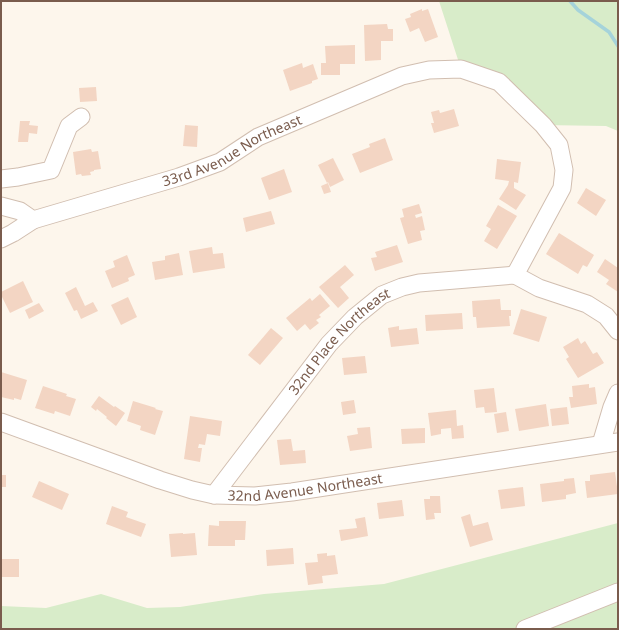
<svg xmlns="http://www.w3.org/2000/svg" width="619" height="630" viewBox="0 0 619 630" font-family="'Noto Sans',sans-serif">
<rect width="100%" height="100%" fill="#fdf6ec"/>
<g fill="#d8ecc9">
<polygon points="439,1 618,1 618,131 606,126 543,125 499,82 461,69"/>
<polygon points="618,523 618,629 1,629 1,606 46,608 101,594 147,608 180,607 264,594 384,584"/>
</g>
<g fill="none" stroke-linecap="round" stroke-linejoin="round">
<polyline stroke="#a5d3da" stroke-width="3.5" points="570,1 578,10 609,32 618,46"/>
</g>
<g fill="#f3d5c3">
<polygon points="422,9 422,11 428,9 438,37 425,42 419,28 410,32 405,19 411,17 410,14"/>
<polygon points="387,24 388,29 393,29 393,41 381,41 381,60 365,61 364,25"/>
<polygon points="355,45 355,64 340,64 340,75 321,75 321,63 326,63 325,46"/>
<polygon points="302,63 303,68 313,64 318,79 312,81 312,83 290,91 283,70"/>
<polygon points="96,87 97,101 80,102 79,88"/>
<polygon points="454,109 459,126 434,133 431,123 434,123 431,112 439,110 440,113"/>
<polygon points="20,121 30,121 29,125 38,126 37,134 29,133 28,142 18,142"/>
<polygon points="185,125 198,126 197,147 183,146"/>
<polygon points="385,138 393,160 360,173 352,154 370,147 369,144"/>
<polygon points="91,149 92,152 98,151 101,169 94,170 94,171 90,172 91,175 82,176 81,174 76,175 73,152"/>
<polygon points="333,158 344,180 330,187 328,182 327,183 318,165"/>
<polygon points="497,159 521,162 518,183 514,182 514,188 526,195 516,210 499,199 508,185 509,181 495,179"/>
<polygon points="284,169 292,192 269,200 261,178"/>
<polygon points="328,183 331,192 324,194 321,186"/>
<polygon points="586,188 606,200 596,216 577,203"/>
<polygon points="419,204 422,213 415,215 416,218 422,216 425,230 420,231 422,240 408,244 400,218 404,217 402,209"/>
<polygon points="498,205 517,216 497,249 484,241 491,229 486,226"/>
<polygon points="271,211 275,224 246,232 243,218"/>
<polygon points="559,233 594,255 587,267 583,265 578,274 546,254"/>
<polygon points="397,245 403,262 375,271 371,258 377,257 375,252"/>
<polygon points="212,247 213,254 223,253 225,268 193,273 189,251"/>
<polygon points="179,253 183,275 155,280 152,262 165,260 165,256"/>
<polygon points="127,255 135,275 128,278 129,281 112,288 105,271 115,267 113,261"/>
<polygon points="605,259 618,268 618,292 606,284 609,280 597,272"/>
<polygon points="345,265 354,275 340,287 349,298 338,308 319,287"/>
<polygon points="23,281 33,302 10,313 1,295 1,292"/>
<polygon points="76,287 85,306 93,302 98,311 81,319 77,310 74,311 65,293"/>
<polygon points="320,294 330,306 319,315 321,317 316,320 319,323 310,330 305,324 297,331 286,318 310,298 312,301"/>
<polygon points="128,297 137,317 121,325 111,305"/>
<polygon points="500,299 501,310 511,310 511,316 509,316 510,326 477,328 476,317 473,317 472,301"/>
<polygon points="39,303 44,311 29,319 25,310"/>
<polygon points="521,309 547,317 539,342 513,334"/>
<polygon points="462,313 463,329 426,331 425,315"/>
<polygon points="399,326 399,330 417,328 419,344 391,347 388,328"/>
<polygon points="271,328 283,338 260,365 248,355"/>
<polygon points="578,338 581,344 585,341 593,354 597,352 604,363 578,378 566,359 569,357 563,347"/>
<polygon points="365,356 367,373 344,375 342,358"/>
<polygon points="1,372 27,380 21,400 14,398 14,400 1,397"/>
<polygon points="589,384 589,388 595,387 597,404 571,408 569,397 573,397 572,386"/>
<polygon points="43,386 67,394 66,396 76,399 70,416 55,411 54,414 35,408"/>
<polygon points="494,388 497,412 485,413 484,407 476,408 474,390"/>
<polygon points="99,396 114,407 115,406 125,413 116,426 106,418 107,417 97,409 96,411 91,407"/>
<polygon points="354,400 356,413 343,415 341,402"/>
<polygon points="133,401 156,408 155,409 163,411 155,435 140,430 141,426 127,421"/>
<polygon points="546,404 549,426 519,431 515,409"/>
<polygon points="567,407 569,424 552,426 550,409"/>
<polygon points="456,410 457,426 463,425 464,438 452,439 451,428 441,429 441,434 431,436 428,413"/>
<polygon points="506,412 509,431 497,433 494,414"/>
<polygon points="190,416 222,421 220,436 207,434 205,445 199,444 198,448 202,448 200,462 184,459"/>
<polygon points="370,427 372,448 350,451 347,436 358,434 357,428"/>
<polygon points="425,428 425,443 402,444 401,429"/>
<polygon points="291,439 293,451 305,450 306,463 280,465 277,440"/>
<polygon points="615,472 618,494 587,498 585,481 590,481 590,475"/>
<rect x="1" y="475" width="5" height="12"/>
<polygon points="574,478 576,493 566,495 566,499 542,502 540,484 564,481 564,479"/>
<polygon points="39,481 69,494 62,510 32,497"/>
<polygon points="523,487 525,506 501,509 498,490"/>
<polygon points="430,496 440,496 441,513 434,513 435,519 426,520 424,499 430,499"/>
<polygon points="402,500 404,516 379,519 377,503"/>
<polygon points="112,506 128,512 126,517 146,524 141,537 106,524"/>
<polygon points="470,514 473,526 488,522 493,540 470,547 461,517"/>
<polygon points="365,517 368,536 341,541 339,530 357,528 355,519"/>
<polygon points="219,521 246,521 245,540 235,540 235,546 208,546 209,525 219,526"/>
<polygon points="183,533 183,534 195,533 197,555 171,557 169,534"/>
<polygon points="293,548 294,564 267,566 266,550"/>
<polygon points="327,553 327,556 335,555 338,574 322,576 323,583 308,585 305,563 318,562 317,554"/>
<rect x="1" y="559" width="18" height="18"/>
</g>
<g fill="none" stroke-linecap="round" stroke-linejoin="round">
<g stroke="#d1beb0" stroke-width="19">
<g id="minor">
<polyline points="1,179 18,177 51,170 69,126 81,117"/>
<path id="s1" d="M1,206L20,211L33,220L179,177L220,162L258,137L402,76L429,70L461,69L499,82L543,125L559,145L564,170L562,188L515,275L539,288L587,304L606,316L618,331"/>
<polyline points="1,239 13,233 33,220"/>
<path id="s2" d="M1,422L160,480L192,490L214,495L255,496L292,492L618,442"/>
<polyline points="601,444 612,407 618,393"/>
<path id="s3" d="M214,495L329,344L355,317L382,295L402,287L419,283L515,275"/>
<polyline points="525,629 618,592"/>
</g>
</g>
<use href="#minor" stroke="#fff" stroke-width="17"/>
</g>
<g text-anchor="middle" stroke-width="3" stroke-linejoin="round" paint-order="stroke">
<g font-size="14" fill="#7a5c4d" stroke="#fffaf3">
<text dy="5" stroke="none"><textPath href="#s1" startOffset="247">33rd Avenue Northeast</textPath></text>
<text dy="5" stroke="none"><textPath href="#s3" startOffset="199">32nd Place Northeast</textPath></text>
<text dy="5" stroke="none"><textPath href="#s2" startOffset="317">32nd Avenue Northeast</textPath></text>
</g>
</g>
<rect width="619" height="630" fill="none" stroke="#7a5c4d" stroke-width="4"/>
</svg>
